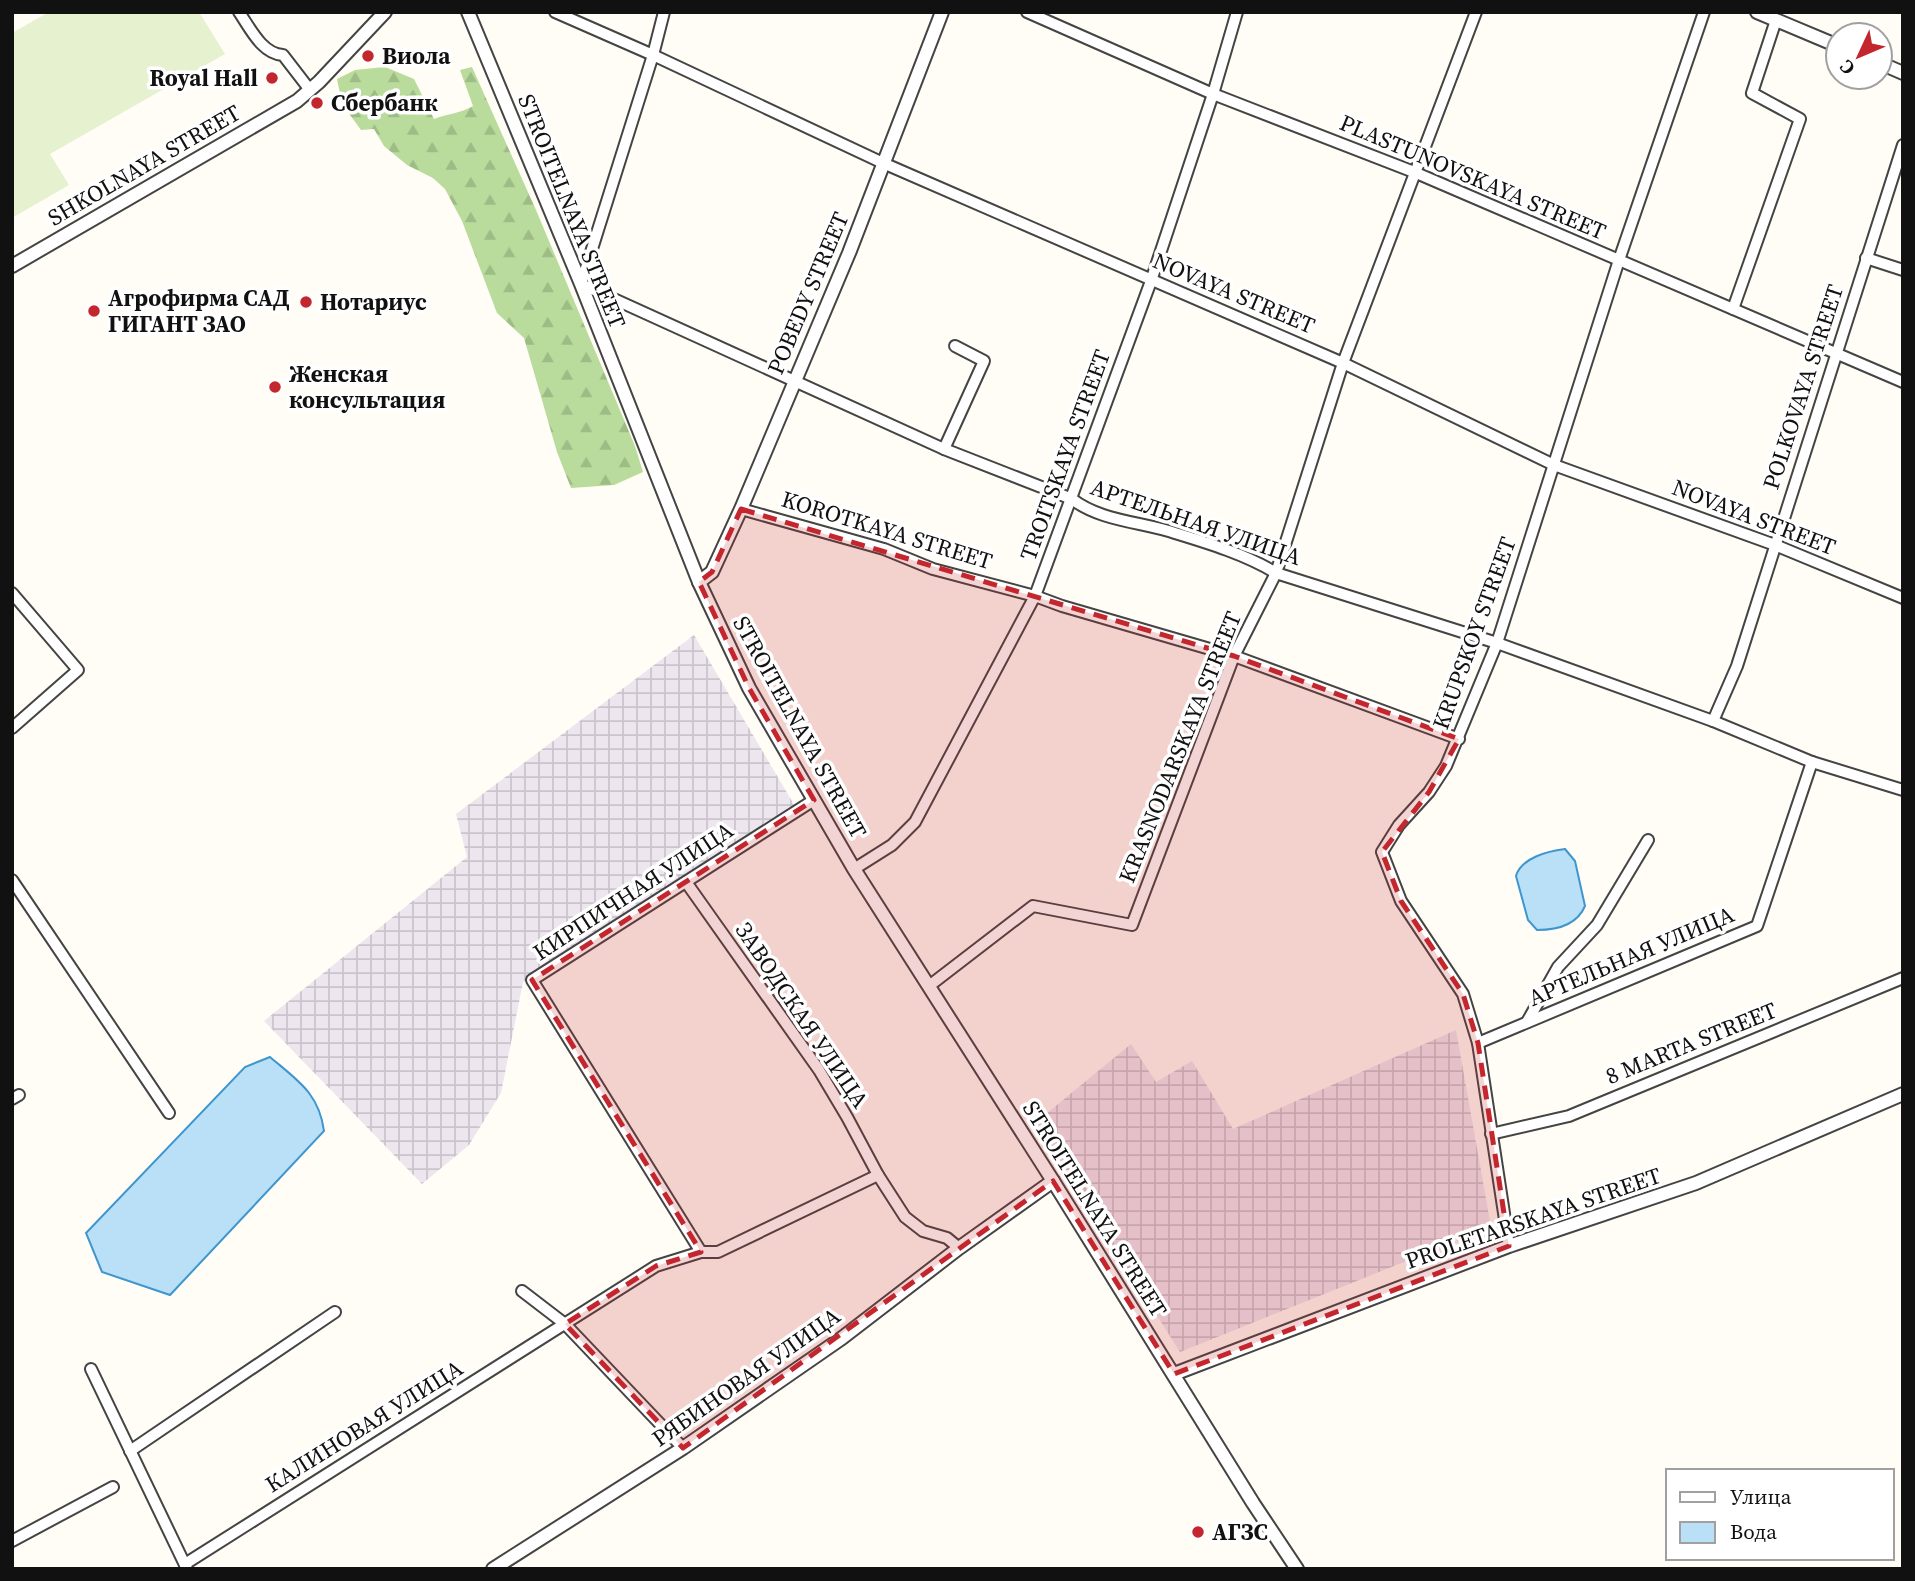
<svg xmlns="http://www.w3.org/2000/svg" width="1915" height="1581" viewBox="0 0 1915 1581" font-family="'Source Serif 4',serif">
<defs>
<pattern id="industrial-grid" width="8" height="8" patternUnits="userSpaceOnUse" patternTransform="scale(1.75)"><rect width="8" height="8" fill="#eee6ef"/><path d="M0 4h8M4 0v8" fill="none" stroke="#cbc4cc"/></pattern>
<pattern id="forest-firs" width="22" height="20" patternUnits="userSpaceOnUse" patternTransform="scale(1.75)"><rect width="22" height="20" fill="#b9dc9c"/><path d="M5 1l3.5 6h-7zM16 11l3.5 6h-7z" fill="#9ebc85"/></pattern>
</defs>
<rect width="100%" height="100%" fill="#fffdf5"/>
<g fill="url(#industrial-grid)">
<polygon points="694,635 796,808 523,982 501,1093 469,1145 422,1184 264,1021 467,857 456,814"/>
<polygon points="1456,1030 1491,1227 1180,1352 1035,1123 1131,1044 1156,1082 1192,1061 1233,1129"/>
</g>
<path fill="url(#forest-firs)" d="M385,67L414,79L434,119C447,114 462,113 473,106L460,70L472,67L536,210L635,446L643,472L614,485L571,488L557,452L524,338L497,313L462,221L445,189L433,178L407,165L384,146L374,129L361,130L342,104L337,79L355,70Z"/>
<polygon fill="#e6f2cf" points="49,12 199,12 225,54 50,154 69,185 12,218 12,33"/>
<g fill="#b9e0f7" stroke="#3f96cf" stroke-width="2">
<path d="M1565,849L1575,861L1585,906C1577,925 1556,930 1537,930L1528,920L1516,876C1521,858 1548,851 1565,849Z"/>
<path d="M270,1057C297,1080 319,1093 324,1131L170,1295L102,1272L86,1233L245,1067Z"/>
</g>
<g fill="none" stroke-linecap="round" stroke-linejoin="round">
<g stroke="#444" stroke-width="14">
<g id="minor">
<path d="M239,12C250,28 262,54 283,55L310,90"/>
<polyline points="555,12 653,55 883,163 1343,363 1554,465 1775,545 1903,598"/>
<path d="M664,12L653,55L581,284L944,449L1072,499C1100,521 1142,522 1175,533C1208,543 1247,555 1276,573L1497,643L1713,721L1812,762L1903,790"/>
<polyline points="1027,12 1213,94 1414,172 1903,382"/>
<polyline points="1866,258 1903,270"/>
<polyline points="1733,309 1800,119 1752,93 1776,20"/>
<polyline points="944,449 984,361 955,346"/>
<polyline points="741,509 884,549 933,569 1035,596 1062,606 1234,656 1459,739"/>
<polyline points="12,593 78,670 12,728"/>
<polyline points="1713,721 1737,666 1903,145"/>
<polyline points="854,869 892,845 915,822 1035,596 1151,281 1213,94 1237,12"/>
<polyline points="12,880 169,1113"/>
<polyline points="686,882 819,1070 847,1117 878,1175 905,1217 923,1231 947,1238 959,1248"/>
<polyline points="929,986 1033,906 1132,925 1234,656 1276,573 1343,363 1476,12"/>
<polyline points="1527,1022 1558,967 1597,925 1648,840"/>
<polyline points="1478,1043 1757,926 1812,762"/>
<polyline points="12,1099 19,1095"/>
<polyline points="1491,1134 1569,1116 1903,978"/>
<polyline points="1509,1246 1478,1043 1463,994 1401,901 1382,852 1399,825 1429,792 1446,766 1497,643 1619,260 1704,12"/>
<polyline points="701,1252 532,980 814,800"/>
<polyline points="522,1291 565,1324 683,1448"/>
<polyline points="91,1369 187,1569"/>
<polyline points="130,1451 335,1312"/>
<polyline points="12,1541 113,1487"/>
<polyline points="185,1564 656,1266 701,1252 718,1252 878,1175"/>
</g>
</g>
<g stroke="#444" stroke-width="16">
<g id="tertiary">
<polyline points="468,12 581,284 699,582 749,688 854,869 1053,1181 1253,1503 1297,1569"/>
<polyline points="1757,12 1838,46"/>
<polyline points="1880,63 1903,73"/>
<polyline points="12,266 297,101 319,82 385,12"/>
<polyline points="699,582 712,572 741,509 849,253 942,12"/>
<polyline points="1174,1374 1509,1246 1696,1183 1903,1094"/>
<polyline points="493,1569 683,1448 842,1338 959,1248 1053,1181"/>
</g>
</g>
<use href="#minor" stroke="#fff" stroke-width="10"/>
<use href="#tertiary" stroke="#fff" stroke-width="12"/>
</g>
<path fill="#c4262e" fill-opacity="0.2" stroke="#c4262e" stroke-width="5" stroke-dasharray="14 9" stroke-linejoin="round" d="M741,509L1234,656L1459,739L1429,792L1382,852L1401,901L1463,994L1478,1043L1509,1246L1174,1374L1053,1181L683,1448L565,1324L656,1266L701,1252L532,980L814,800L749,688L699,582L712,572Z"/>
<g fill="#c4262e" stroke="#fff" stroke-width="2.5">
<circle cx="368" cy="56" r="7"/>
<circle cx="272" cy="78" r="7"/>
<circle cx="317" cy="103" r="7"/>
<circle cx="306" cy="302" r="7"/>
<circle cx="94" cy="311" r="7"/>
<circle cx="275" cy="387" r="7"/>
<circle cx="1198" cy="1532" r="7"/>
</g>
<g text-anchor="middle" stroke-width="7" stroke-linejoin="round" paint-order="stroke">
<g font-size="23" font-weight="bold" fill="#111" stroke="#fff" text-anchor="start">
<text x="382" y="64">Виола</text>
<text x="258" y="86" text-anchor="end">Royal Hall</text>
<text x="331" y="111">Сбербанк</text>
<text x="108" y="306">Агрофирма САД<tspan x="108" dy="26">ГИГАНТ ЗАО</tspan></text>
<text x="320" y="310">Нотариус</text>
<text x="289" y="382">Женская<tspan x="289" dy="26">консультация</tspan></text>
<text x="1212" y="1540">АГЗС</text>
</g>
<g font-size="23" fill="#111" stroke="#fff">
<text transform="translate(144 165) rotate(-30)" y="8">SHKOLNAYA STREET</text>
<text transform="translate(1473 177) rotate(23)" y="8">PLASTUNOVSKAYA STREET</text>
<text transform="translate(572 211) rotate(68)" y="8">STROITELNAYA STREET</text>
<text transform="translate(808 293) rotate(-67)" y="8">POBEDY STREET</text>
<text transform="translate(1234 293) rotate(23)" y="8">NOVAYA STREET</text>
<text transform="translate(1803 387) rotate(-72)" y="8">POLKOVAYA STREET</text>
<text transform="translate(1065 455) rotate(-70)" y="8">TROITSKAYA STREET</text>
<text transform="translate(1754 517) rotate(21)" y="8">NOVAYA STREET</text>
<text transform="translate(1196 522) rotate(19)" y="8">АРТЕЛЬНАЯ УЛИЦА</text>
<text transform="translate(887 530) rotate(17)" y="8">KOROTKAYA STREET</text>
<text transform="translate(1474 633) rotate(-70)" y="8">KRUPSKOY STREET</text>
<text transform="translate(800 727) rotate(61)" y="8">STROITELNAYA STREET</text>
<text transform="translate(1180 747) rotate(-68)" y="8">KRASNODARSKAYA STREET</text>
<text transform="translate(633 891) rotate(-33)" y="8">КИРПИЧНАЯ УЛИЦА</text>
<text transform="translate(1631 956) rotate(-23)" y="8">АРТЕЛЬНАЯ УЛИЦА</text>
<text transform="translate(802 1015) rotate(56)" y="8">ЗАВОДСКАЯ УЛИЦА</text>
<text transform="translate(1691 1043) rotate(-22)" y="8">8 MARTA STREET</text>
<text transform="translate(1095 1209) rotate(58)" y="8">STROITELNAYA STREET</text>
<text transform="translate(1533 1218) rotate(-19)" y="8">PROLETARSKAYA STREET</text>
<text transform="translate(746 1377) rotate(-35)" y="8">РЯБИНОВАЯ УЛИЦА</text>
<text transform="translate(364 1426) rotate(-32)" y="8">КАЛИНОВАЯ УЛИЦА</text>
</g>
</g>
<rect width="1915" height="1581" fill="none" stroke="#111111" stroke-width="28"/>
<rect x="1666" y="1469" width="228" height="91" fill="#ffffff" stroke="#a0a0a0" stroke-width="2"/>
<rect x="1680" y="1492" width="35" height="10" fill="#ffffff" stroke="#a0a0a0" stroke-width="2"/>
<text x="1730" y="1504" font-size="21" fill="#111111">Улица</text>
<rect x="1680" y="1522" width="35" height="21" fill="#b9e0f7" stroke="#a0a0a0" stroke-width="2"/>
<text x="1730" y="1539" font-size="21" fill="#111111">Вода</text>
<g transform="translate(1859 56) rotate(226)"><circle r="33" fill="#ffffff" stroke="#a0a0a0" stroke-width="2"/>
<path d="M0-5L12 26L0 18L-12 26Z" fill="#c4262e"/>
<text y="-10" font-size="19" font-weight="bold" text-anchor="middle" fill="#111111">С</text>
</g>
</svg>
